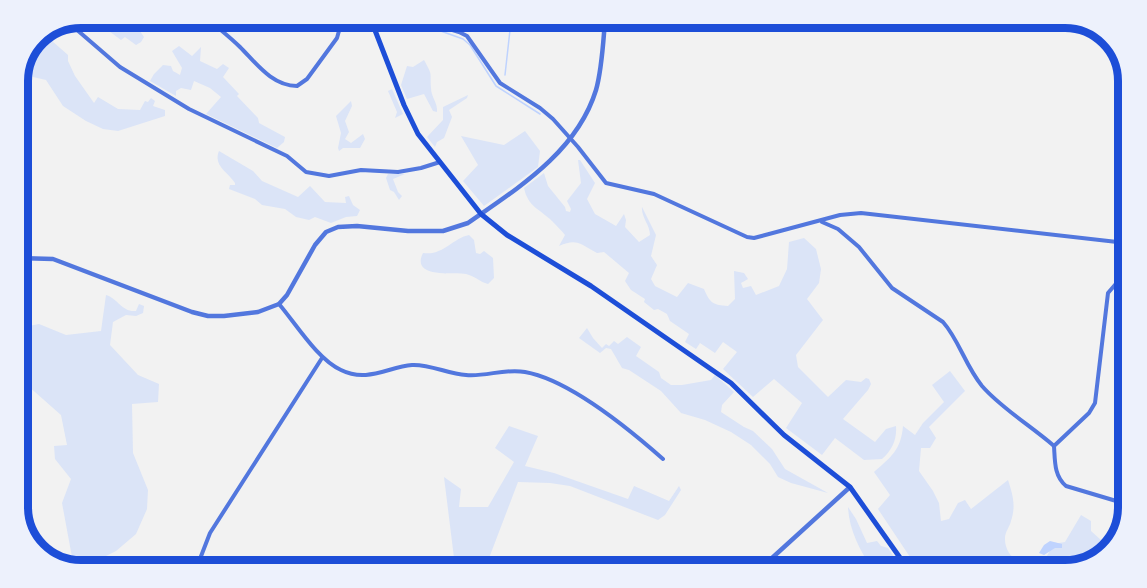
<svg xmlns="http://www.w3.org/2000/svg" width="1147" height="588" viewBox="0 0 1147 588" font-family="Barlow,sans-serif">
<rect width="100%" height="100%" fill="#f2f2f2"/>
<g fill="#dbe4f7">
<polygon points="115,18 131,18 144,37 141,42 136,45 125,37 121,40 109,31 113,27 110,25"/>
<polygon points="52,41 68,55 68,61 75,76 94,103 98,97 118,109 140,110 145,101 148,102 151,98 155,101 153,106 165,110 165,116 118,131 103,129 86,121 63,106 46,80 20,74 31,49 37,55"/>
<polygon points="179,46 192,56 201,47 200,61 217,69 223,64 229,68 223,77 239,94 237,96 258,118 259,123 285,137 284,142 277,148 206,114 221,97 210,88 194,81 191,90 181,88 176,91 176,96 150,81 154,74 163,65 171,66 173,71 180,75 182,68 172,51"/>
<path d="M424,60C433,76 430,72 431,88C431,97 438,103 437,112L433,111L424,94L407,99L401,85L407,66L413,67Z"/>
<polygon points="392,89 403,114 395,118 397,112 388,91"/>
<polygon points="468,95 467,98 449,110 452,117 444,138 437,142 435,147 427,137 443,120 443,107"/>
<polygon points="351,101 352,106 345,121 349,132 345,139 351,143 363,134 365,139 360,148 343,148 339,151 338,148 341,133 336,116"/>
<polygon points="525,131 540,151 538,167 484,206 463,181 478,165 461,136 504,145"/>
<path d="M219,151L253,171L262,181L298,197L310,186L325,202L346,203L345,197L349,196L353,205L360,210L357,216L346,217L331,223L315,217L309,220L296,217L285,209L262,205L255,199L229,189L230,185H235V183C227,171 213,166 219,151Z"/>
<path d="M578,160H580L595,183L587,199L595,214L616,226L624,214L626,220L625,227L639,242L650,235C650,225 641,217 642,207L656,235L651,256L657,265L651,279L655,286L677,297L688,283L704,289C710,303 713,305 728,306L735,299L734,271L744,273L748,279L741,283L743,288L751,286L756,295L779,286L787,269L789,242L804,238L816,249L821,269L819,283L807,299L823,320L796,355L798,367L828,397L846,380L861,382L866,378L869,379L871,384L868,390L843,419L875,442L886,429L896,426C897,440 892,450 882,459L864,460L835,438L822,455L786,428L802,403L774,379L753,397L723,369L737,352L723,342L715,353L700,343L696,349L685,342L689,334L670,321L667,314L658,309L654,310L644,302L645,299L631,290L625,281L629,273L604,252L597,253C580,244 577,238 559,246L565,235C561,230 556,225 552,221C540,209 528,207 524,188L544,173L548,186L565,207L566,211L570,212L571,209L567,201L581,183Z"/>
<polygon points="388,174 405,174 393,179 398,192 402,196 399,200 394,192 390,190 386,178"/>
<path d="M469,235L474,240L476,253L480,254L484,251L493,258L494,278L488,284C480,282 475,276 466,274C455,272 410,279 423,253C443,256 453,238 469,235Z"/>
<path d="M18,292L23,296L19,318L29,326L39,324L66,335L101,331L106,295C119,299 121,312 136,311L139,304L144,306L143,313L136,316L126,315L113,322L110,345L138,375L159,384L158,402L132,404L133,453L148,490L147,509L136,534L116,551L90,564L72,557L62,503L71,479L55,459L54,446L67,445L61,415L18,377Z"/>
<polygon points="587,328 593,338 602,348 606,344 609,346 614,341 618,344 627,337 641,347 636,356 659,372 661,378 671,385 682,385 711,380 715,375 734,392 722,405 721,412 744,427 753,431 772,449 785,469 828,493 791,483 778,477 770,464 751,445 731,432 705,420 681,413 661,391 629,370 622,368 611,349 606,348 600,353 579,338"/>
<path d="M950,371L965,391L929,427L936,438L930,448H921L919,471L933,491L939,503L941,521L949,519L958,503L965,500L971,509L1008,480C1013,495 1016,506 1011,521C1010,526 1005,532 1005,538C1004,558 1028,573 1044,560C1048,556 1050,549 1053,544L1065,542L1081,515L1091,521V531L1101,540L1110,534L1123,511L1122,535L1100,559L1066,570L918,569L878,509L890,495L874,472C891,457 901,450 903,426L915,435L923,423L944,402L932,385Z"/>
<polygon points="509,426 538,436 525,466 554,473 628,499 634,486 669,501 679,486 681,490 665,515 658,520 570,486 550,483 518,482 486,566 455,566 444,477 461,489 459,507 488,507 514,462 495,448"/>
<path d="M848,507L856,519L867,543L877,541L881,546L888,548L902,569H872C860,550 849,530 848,507Z"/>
<polygon points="28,541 60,551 74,563 53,563"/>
</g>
<polygon fill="#bfd3fe" points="1050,541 1062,544 1062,548 1055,548 1044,555 1039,553 1044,545"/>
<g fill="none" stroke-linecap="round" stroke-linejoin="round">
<g stroke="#bfd3fe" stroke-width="1.5">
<polyline points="398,20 438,30 463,39 470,45 496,86 540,114"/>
<polyline points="505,75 511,21"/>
</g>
<g stroke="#5277de" stroke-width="4">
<path d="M208,19C218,28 230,37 240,47C256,63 272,86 297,86L307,79L337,38L342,20"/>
<polyline points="420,20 459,32 467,36 500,83 540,108 553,119 578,147 606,183 654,194 747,237 754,238 840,215 861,213 1126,243"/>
<polyline points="69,23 120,67 189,109 287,156 306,172 329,176 361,170 398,172 421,168 440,162"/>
<path d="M822,222L838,229L859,247L892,288L943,322C959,340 965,365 982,386C1001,408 1031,426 1054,446C1055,461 1054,476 1066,486L1123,503"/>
<path d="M279,304C296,324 318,360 341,370C367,383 388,367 412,365C430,364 448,374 466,375C486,377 505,368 525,372C570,380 629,429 663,459"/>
<polyline points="1054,446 1089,413 1095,403 1108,293 1126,272"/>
<polyline points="198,564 210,533 322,358"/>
</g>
<g stroke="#5277de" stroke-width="4.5">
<path d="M18,258L53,259L192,312L208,316H224L258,312L279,304L287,295L315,245L326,232L338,227L357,226L408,231H443L468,223C518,188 577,152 596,90C602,69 603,44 605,21"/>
<polyline points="761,568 850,487"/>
</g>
<polyline stroke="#1d4ed8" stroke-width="5" points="371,20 404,105 418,134 481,214 507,235 591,286 731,383 784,435 850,487 908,569"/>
</g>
<path d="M0 0H1147V588H0ZM81 28H1065A53 53 0 0 1 1118 81V507A53 53 0 0 1 1065 560H81A53 53 0 0 1 28 507V81A53 53 0 0 1 81 28Z" fill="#edf1fc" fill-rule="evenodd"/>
<path fill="none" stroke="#1d4ed8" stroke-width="8" d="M81 28H1065A53 53 0 0 1 1118 81V507A53 53 0 0 1 1065 560H81A53 53 0 0 1 28 507V81A53 53 0 0 1 81 28Z"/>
</svg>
